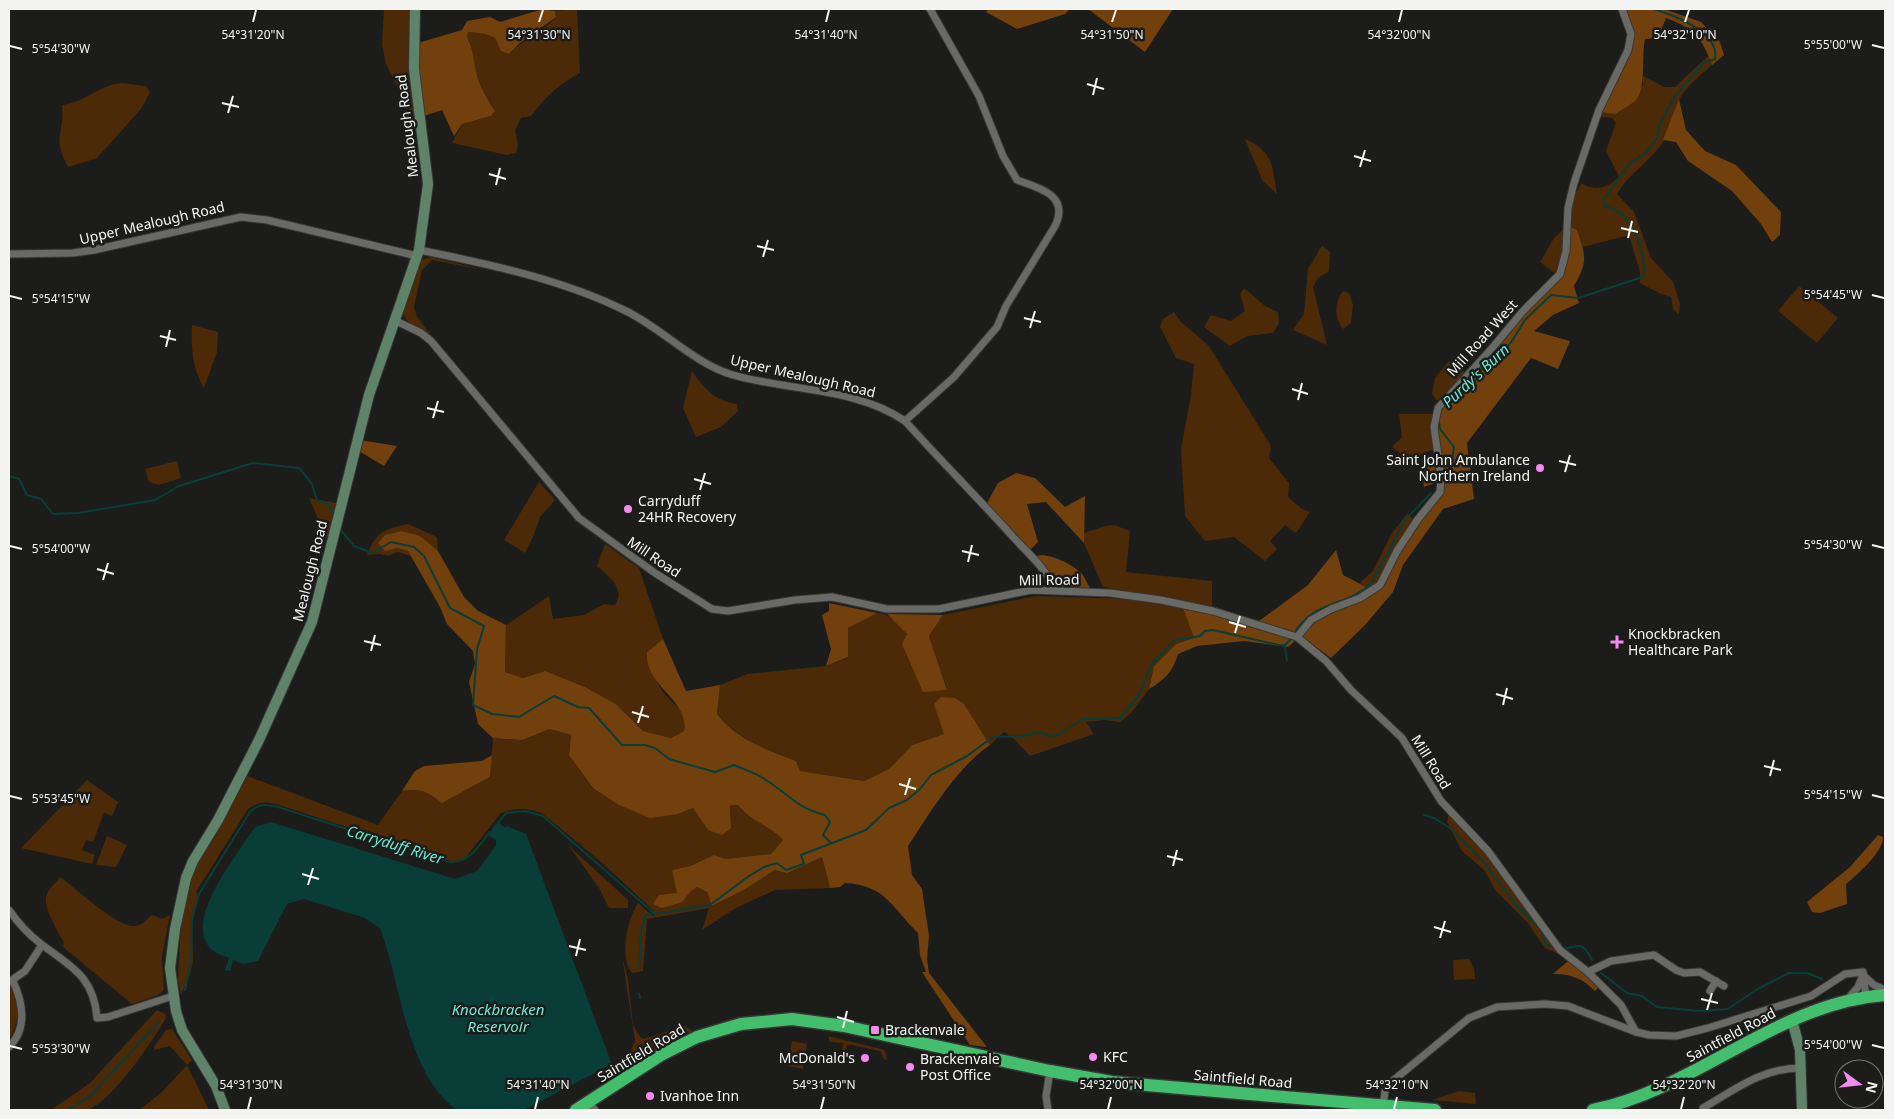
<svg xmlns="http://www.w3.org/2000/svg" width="1894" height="1119" viewBox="0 0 1894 1119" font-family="'Noto Sans',sans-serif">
<rect width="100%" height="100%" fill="#1c1d1a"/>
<g fill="#4c2907">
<polygon points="384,9 411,9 411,85 415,120 386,64 382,45"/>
<path d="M577,9L580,73C559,84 545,97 531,116L521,118L515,130L518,146L516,153L507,155L452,143L462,124L491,116L495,111C487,98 479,85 476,71C473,56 474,51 467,37L468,32L485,34L495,38L501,51L509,54C524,39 543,32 556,17L555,11Z"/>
<path d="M1708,56L1712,65C1701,75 1687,85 1680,98C1673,112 1671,129 1663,142C1650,162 1629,173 1617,194L1634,212L1651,258L1673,282L1680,304L1679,315L1673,309L1671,297L1661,294L1640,283V272L1629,235L1583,247L1577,230L1568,225L1572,197L1578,191L1581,183C1594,192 1610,188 1619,176L1606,151L1616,123L1612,118L1599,117L1600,112L1643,85V76L1664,87H1675Z"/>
<path d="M121,83L146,86L150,92L141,109L97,158L68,167C51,135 65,135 62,105C86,102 97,86 121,83Z"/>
<path d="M1245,139C1274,152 1272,166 1277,194L1262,180Z"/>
<polygon points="1563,230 1563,247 1556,274 1540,262 1554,238"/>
<polygon points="1322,246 1330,252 1329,271 1318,278 1313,287 1327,345 1293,330 1304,314 1308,269"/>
<path d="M430,257L489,271L432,260L422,270L414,307L417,317L434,339C423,331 406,325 402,311L422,260Z"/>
<polygon points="1799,286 1838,318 1817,343 1778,311"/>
<polygon points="1244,288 1265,306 1278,312 1279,323 1273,333 1247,336 1230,346 1204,327 1211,315 1231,321 1245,311 1240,294"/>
<path d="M1343,291L1349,293L1353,305L1351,323L1343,329C1334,317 1334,303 1343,291Z"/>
<polygon points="1174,312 1180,321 1209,346 1271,446 1269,458 1289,483 1288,497 1302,509 1310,512 1296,533 1285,525 1270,541 1277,549 1265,561 1234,537 1205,541 1185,516 1181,449 1191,395 1194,364 1176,358 1160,327 1163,319"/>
<path d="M192,325L218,332L217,352L204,388C192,368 191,348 192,325Z"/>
<polygon points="1449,361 1466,373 1437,401 1432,394 1435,378"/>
<path d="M692,371C704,389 714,400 737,404L738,411L721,427L696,437L683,408Z"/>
<polygon points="1399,414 1433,414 1431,428 1433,450 1425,452 1416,458 1403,456 1392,447 1402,437"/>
<polygon points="177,461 181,478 159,485 149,482 145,469"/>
<polygon points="539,482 555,500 540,517 533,537 525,553 504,540"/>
<polygon points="309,498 336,503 327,539"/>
<polygon points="1407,514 1414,519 1395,549 1379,582 1370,589 1360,583 1373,571 1392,533"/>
<path d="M408,524L437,537L438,551C420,536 397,521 378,543L408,551L411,556L398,552L389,556L380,554L367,555C376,532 384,529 408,524Z"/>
<polygon points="1114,525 1130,531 1126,572 1212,581 1212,606 1103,587 1084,543 1084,533 1105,526"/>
<path d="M605,544L639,568L663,639L647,652C652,664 655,678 661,689C671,706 688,706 684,731L671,738L643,731L616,704L585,687L545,671L523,678L505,672L506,625L549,596L553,619L584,615L604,604L615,605C626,589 609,576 597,566Z"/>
<path d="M1036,596L1134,599L1183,608L1194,638L1176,644L1154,666L1149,689L1131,713L1120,722L1105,720L1086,722L1094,734L1030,756L1015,740L1004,732L990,745L964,704L944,734L912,745L889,769L864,781L800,771L796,761C766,749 738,740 717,714L720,685L748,674L826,666L848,658V628C856,624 869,613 879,613C898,613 935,673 947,689L929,636L943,615Z"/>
<path d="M550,729L571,735L569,755L593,788L678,814L693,808L708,830L731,828L730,804L738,805C748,821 771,825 783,840L771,854L726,859L714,855L690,866L672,870L681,902L691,890L697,887L707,892L713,906L744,890L775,870L808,863L822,857L830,888L775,890L736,908L702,930L709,908L647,919L643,971L632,973C619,958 627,919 638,903L653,916L654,911L600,861L543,814C530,808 513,807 500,814L466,857L459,861H451L276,804C265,801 258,802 248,809L196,892L199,897L192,922L193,962L189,977L181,994L178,981L181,914L189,884L197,865L215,837L247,776L378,825L402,791C420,788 428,792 442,803L490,777L493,738L522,740Z"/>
<polygon points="87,780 118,802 112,816 104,813 93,842 86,840 82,850 95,855 92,864 21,848"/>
<polygon points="1449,812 1489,855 1559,954 1545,948 1528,923 1496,891 1484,870 1462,851 1447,822"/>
<polygon points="107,836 127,845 116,867 96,865"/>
<polygon points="569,846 628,900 628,908 609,908 599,888"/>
<path d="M60,877C75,888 117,926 132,926C141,927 146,920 152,915L162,919L170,915L162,956L164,990L156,996L132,1004L63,947L64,942C58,933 44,908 46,897C47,890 56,883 60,877Z"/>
<polygon points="622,957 628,979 633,1025 640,1037 643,1039 685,1026 692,1031 672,1041 624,1069 635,1040"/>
<polygon points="1469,959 1474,969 1475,979 1454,980 1453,960"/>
<path d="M9,984L12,986C19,1006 20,1021 9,1040Z"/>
<path d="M157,1010L165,1014L166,1018C151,1043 116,1096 90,1109C81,1114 62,1110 51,1110L90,1083Z"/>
<polygon points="172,1029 192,1060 187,1065 209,1110 139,1110 161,1093 187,1065 170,1046 154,1050 154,1047 166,1030"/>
<polygon points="828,1036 885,1050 887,1060 884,1059 880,1051 852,1045 847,1045 843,1059 846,1063 840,1061 843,1043 830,1042"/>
<polygon points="792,1041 807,1044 803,1069 788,1066"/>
<polygon points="1459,1091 1475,1093 1476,1104 1432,1100"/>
</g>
<g fill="#72400c">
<path d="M543,9L555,11L556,17L520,43L509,54L501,51L495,38L485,34L468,32L467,37C474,51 473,57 476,71C479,86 487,98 495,111L491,116L462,124L454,136L442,110L424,116L419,90L418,43L462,30L467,21L490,17L500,22Z"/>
<polygon points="988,9 1070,9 1065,14 1017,29 986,12"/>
<polygon points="1088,9 1173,9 1145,52"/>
<path d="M1625,9H1664L1701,22L1720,42L1724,55L1712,65C1701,36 1695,29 1666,18L1658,38L1645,39C1641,57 1647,90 1635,101C1629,106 1621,110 1615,114L1600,112L1630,52Z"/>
<polygon points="1679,99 1686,130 1705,151 1736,165 1781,212 1780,235 1772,242 1761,224 1732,191 1688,161 1676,142 1663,140"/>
<path d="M1568,225L1577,230C1586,256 1588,262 1574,286L1579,303L1553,315L1534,331L1570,341L1558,369L1531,358L1467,443L1474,499L1443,509L1403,565L1393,592L1365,625L1331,658L1301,636L1288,647L1244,641L1197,646L1178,654C1173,672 1164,680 1149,689L1154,666L1176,644L1194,638L1180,600L1212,606L1259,621L1308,585L1336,550L1343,575L1376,592L1413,528L1442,488L1435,437L1438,406L1524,314L1562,276Z"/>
<polygon points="360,440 397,446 384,466 357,450"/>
<polygon points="1433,457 1437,482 1424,487 1422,469 1425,461"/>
<path d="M1016,473L1035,478L1065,507L1085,496L1084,543L1046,502L1027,504L1038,542L1030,550L1036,556C1048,552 1072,564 1081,573C1085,577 1087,583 1090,588H1060L987,503L998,483Z"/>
<path d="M401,531L420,536L438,551L464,597L478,611L506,625L505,672L523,678L545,671L585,687L616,704L643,731L671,738L684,731C690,700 644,686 647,652L663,639L686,691L720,685L717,714C737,740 766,749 796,761L800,771L864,781L889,769L912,745L944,734L934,704L941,697L955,698L964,704L990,745C957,767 930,813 908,846L912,875L922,889L929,936L927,959L929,973L987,1047L970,1045L922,972H926L920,955L918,933C892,908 886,885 845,883L840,887L830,888L822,857L787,873L775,870L744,890L712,906L707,892L697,887L691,891L682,902L662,908L653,904L659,895L677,893L672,870L690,866L714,855L726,859L771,854L783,840C770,825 749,821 738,805H730L731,828L722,835L708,830L693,808L678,814L650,818L619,805L593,788L569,755L571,735L550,729L522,740L493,738L478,724L469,682L475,664L473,651L447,624L440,607L408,551L397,548L385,551L378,543L385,535Z"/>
<polygon points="829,603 877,613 848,628 848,657 826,666 831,649 822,615 829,611"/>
<polygon points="887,614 943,615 929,636 947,690 923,692 902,644 907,634"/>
<path d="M492,755L490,777L442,803C428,792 420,788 402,791L415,771L424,766L482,761Z"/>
<path d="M1878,835L1883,837C1884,851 1857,875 1846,884L1847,904L1820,913L1812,912L1807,902L1850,867Z"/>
<path d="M1568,961L1586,973L1599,987L1595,991C1584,979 1569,973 1553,974Z"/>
</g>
<path fill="#083e37" d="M271,822L455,879L477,871L496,846V840L488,835L498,822L505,828L507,826L526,834L611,1062L608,1066L524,1110H457C406,1074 401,983 380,928L365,918L304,899L287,904L258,961L243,964L233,960L230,971L225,970L229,958C224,956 217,954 212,950C182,922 234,860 250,834L255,827Z"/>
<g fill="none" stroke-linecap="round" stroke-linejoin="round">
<g stroke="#083e37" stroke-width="2">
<path d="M1462,386L1510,344L1525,320L1551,295L1578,298L1643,277C1647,259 1636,230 1625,217C1619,211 1612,208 1604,206V199L1630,163L1646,153L1657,138L1660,123L1676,95L1704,63L1715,59C1720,32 1673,15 1654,9"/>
<polyline points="1439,421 1440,429 1454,447 1451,465 1447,472"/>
<polyline points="9,476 19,479 27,495 41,499 53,514 78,513 155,500 179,486 253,463 299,468 312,484 317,500 328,504 335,518"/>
<path d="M340,529L354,546L372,553L391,542L414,547L424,556L450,608L484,626L477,649L473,705L492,714L519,717L554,696L578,707L589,708L622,745H645L655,748L669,759L715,772L734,765C745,770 757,773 766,780C790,795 796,808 825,815L830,822L823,835L830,842"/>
<path d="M1294,634C1313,600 1346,607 1371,584L1405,520L1431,493"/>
<polyline points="1285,646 1287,661"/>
<polyline points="1424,815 1434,818 1450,828 1483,861 1516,905 1541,929 1546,945 1556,947"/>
<polyline points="493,829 506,813 525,811 543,816 655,914 710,905 749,876 764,867 777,863 786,870 804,864 801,855 866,830 889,808 907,800 920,789 931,775 967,756 993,737 1023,736 1039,732 1051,736 1058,735 1083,719 1120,718 1139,695 1151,665 1175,640 1200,636 1205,631 1213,630 1279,645 1285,645 1292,638"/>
<path d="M1561,948C1579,950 1579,936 1592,960"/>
<polyline points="639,969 641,933 645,916 653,913"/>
<polyline points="1601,973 1627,993 1642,996 1657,1007 1699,1011 1728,1009 1756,990 1789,973 1807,973 1822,979"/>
<path d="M185,990L191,961L192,919L199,894L250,812C259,804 263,804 275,806L450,862C469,863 479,846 490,832"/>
<polyline points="639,994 640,998"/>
<polyline points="68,1110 90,1096 159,1022"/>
</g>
<g stroke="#363735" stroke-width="9">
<g id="street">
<path d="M419,250C488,264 562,279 626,311C663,329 693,363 733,375C789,391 855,387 905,421C941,461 979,499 1015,539C1029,554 1048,571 1055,590"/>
<polyline points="9,254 73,253 94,250 241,217 267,220 417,256"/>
<polyline points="394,320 421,333 431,341 579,518 655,573 712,609 728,611 795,600 832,597 887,609 939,609 1031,590 1110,593 1161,600 1213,611 1297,637 1326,661 1351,690 1402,738 1441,801 1488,851 1560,950 1588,972 1621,1005 1636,1032"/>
<path d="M905,421L954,377L997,327L1006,306L1055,226C1070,195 1039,188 1017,180L1003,156L979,96L930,9"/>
<polyline points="1297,637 1311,620 1331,609 1360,598 1380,585 1397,551 1418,519 1440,492 1441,477 1434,427 1438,408 1493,347 1523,311 1560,274 1566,251 1568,208 1574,183 1599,110 1628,50 1631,34 1622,9"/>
<path d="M9,910C18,923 28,934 41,944C70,966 94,976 97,1018L108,1017L173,996"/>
<polyline points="1588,972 1611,961 1654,955 1676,970 1684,973 1700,972 1724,986"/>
<polyline points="1863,975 1874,985 1885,990"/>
<polyline points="9,982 25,971 42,945"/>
<polyline points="1710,991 1716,981"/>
<polyline points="1846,1001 1858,987 1862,977"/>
<path d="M9,1047C28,1028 23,1003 13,981"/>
<polyline points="588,1102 595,1110"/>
<polyline points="1383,1106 1385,1091 1389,1084 1469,1018 1497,1007 1545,1004 1568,1006 1636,1032 1649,1035 1676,1036 1708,1028 1811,996 1845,974 1863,972 1866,997"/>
<path d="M1703,1108C1736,1089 1762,1068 1801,1068"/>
<polyline points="1048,1110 1046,1096 1050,1071"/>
</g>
</g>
<g stroke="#363735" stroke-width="12">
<g id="secondary">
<polyline points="1792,1020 1800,1050 1802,1110"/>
<polyline points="225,1110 216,1086 182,1030 176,1011 170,968 175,929 186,878 193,861 218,820 259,740 312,622 369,395 419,250 428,184 414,69 415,9"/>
</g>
</g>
<g stroke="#363735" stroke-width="15">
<g id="highway">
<polyline points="576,1110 661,1055 697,1037 741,1024 792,1019 844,1026 1050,1071 1112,1082 1435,1110"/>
<path d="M1593,1110C1697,1089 1777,1003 1885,995"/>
</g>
</g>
<use href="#street" stroke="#696a66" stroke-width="7"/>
<use href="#secondary" stroke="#5e8368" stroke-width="10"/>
<use href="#highway" stroke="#43be6c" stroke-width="12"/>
</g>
<path fill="none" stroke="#f4f5f3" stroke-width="2" d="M253,22L256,10M539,22L543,10M826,22L829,10M1112,22L1116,10M1399,22L1402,10M1685,22L1689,10M1872,45L1884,48M10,46L22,49M1087,84L1104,89M1093,95L1097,78M222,103L239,107M228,113L233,96M1354,156L1371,161M1360,167L1365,150M489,174L506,179M496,185L500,168M1621,228L1638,232M1628,238L1632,221M757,246L774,250M763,257L768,240M1872,295L1884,298M10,296L22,299M1024,318L1041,322M1030,328L1035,311M160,336L176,340M166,347L170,330M1292,389L1308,394M1298,400L1302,383M427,408L444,412M433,418L438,401M1559,461L1576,465M1565,472L1570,455M694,479L711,484M700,490L705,473M1872,545L1884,548M10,546L22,549M962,551L979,555M968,562L972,545M97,569L114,574M103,580L108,563M1229,622L1246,627M1235,633L1240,616M364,641L381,645M371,651L375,635M1496,694L1513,699M1503,705L1507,688M632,712L649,717M638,723L643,706M1764,766L1781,770M1770,776L1774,760M899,784L916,789M905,795L910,778M1872,795L1884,798M10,796L22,799M1167,856L1183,860M1173,866L1177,850M302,874L319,879M308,885L313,868M1434,927L1451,932M1440,938L1445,921M569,946L586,950M576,956L580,939M1701,999L1718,1003M1707,1010L1712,993M837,1017L854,1022M843,1028L847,1011M1872,1045L1884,1048M10,1046L22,1049M248,1109L251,1097M535,1109L538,1097M821,1109L824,1097M1108,1109L1111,1097M1394,1109L1397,1097M1681,1109L1684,1097"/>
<g fill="#f589ee" stroke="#1c1d1a" stroke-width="2">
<circle cx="1540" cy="468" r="5"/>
<circle cx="628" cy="509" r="5"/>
<path d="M1614.5 634.5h5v5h5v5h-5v5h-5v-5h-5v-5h5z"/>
<rect x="870" y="1025" width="10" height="10" rx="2.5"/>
<circle cx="1093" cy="1057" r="5"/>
<circle cx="865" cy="1058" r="5"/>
<circle cx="910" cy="1067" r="5"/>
<circle cx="650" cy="1096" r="5"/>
</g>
<g text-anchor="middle" stroke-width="5" stroke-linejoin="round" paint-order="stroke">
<g font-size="14" fill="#f4f5f3" stroke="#1c1d1a">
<text transform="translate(407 126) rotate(-97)" y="5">Mealough Road</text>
<text transform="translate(152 223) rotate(-13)" y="5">Upper Mealough Road</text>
<text transform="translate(1482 338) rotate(-48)" y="5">Mill Road West</text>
<text transform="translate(803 376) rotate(13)" y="5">Upper Mealough Road</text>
<text transform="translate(654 557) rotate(34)" y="5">Mill Road</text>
<text transform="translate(310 571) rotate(-76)" y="5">Mealough Road</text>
<text transform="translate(1049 580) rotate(-1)" y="5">Mill Road</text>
<text transform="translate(1431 762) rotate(58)" y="5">Mill Road</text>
<text transform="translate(1731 1035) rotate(-28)" y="5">Saintfield Road</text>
<text transform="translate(641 1053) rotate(-31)" y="5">Saintfield Road</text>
<text transform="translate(1243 1079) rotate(5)" y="5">Saintfield Road</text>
</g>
<g font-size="14" fill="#f4f5f3" stroke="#1c1d1a" text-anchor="start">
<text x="1530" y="465" text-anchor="end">Saint John Ambulance<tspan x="1530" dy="16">Northern Ireland</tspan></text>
<text x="638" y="506">Carryduff<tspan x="638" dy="16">24HR Recovery</tspan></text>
<text x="1628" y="639">Knockbracken<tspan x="1628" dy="16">Healthcare Park</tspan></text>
<text x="885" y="1035">Brackenvale</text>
<text x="1103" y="1062">KFC</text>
<text x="855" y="1063" text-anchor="end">McDonald's</text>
<text x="920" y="1064">Brackenvale<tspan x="920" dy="16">Post Office</tspan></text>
<text x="660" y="1101">Ivanhoe Inn</text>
</g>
<g font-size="15" font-style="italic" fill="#66edd7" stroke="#1c1d1a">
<text transform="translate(1476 376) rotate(-43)" y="5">Purdy's Burn</text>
<text transform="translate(395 845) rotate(17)" y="5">Carryduff River</text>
<text x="498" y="1015">Knockbracken<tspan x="498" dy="17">Reservoir</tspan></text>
</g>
</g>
<g font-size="12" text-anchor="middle" fill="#f4f5f3" stroke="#1c1d1a" stroke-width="5" stroke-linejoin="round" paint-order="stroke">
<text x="253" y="39">54°31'20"N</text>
<text x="539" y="39">54°31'30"N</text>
<text x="826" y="39">54°31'40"N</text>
<text x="1112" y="39">54°31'50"N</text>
<text x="1399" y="39">54°32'00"N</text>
<text x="1685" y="39">54°32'10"N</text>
<text x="1833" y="49">5°55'00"W</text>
<text x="61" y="53">5°54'30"W</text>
<text x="1833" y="299">5°54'45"W</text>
<text x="61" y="303">5°54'15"W</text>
<text x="1833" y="549">5°54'30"W</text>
<text x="61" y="553">5°54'00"W</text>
<text x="1833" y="799">5°54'15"W</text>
<text x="61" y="803">5°53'45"W</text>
<text x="1833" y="1049">5°54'00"W</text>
<text x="61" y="1053">5°53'30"W</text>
<text x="251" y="1089">54°31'30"N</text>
<text x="538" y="1089">54°31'40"N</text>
<text x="824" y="1089">54°31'50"N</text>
<text x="1111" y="1089">54°32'00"N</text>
<text x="1397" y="1089">54°32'10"N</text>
<text x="1684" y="1089">54°32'20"N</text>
</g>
<rect width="1894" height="1119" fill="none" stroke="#f4f5f3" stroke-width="20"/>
<g transform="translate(1859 1084) rotate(105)"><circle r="24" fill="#1c1d1a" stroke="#727371"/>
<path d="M0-4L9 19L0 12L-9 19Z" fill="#f589ee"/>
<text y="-8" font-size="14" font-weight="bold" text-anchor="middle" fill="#f4f5f3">N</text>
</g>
</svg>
